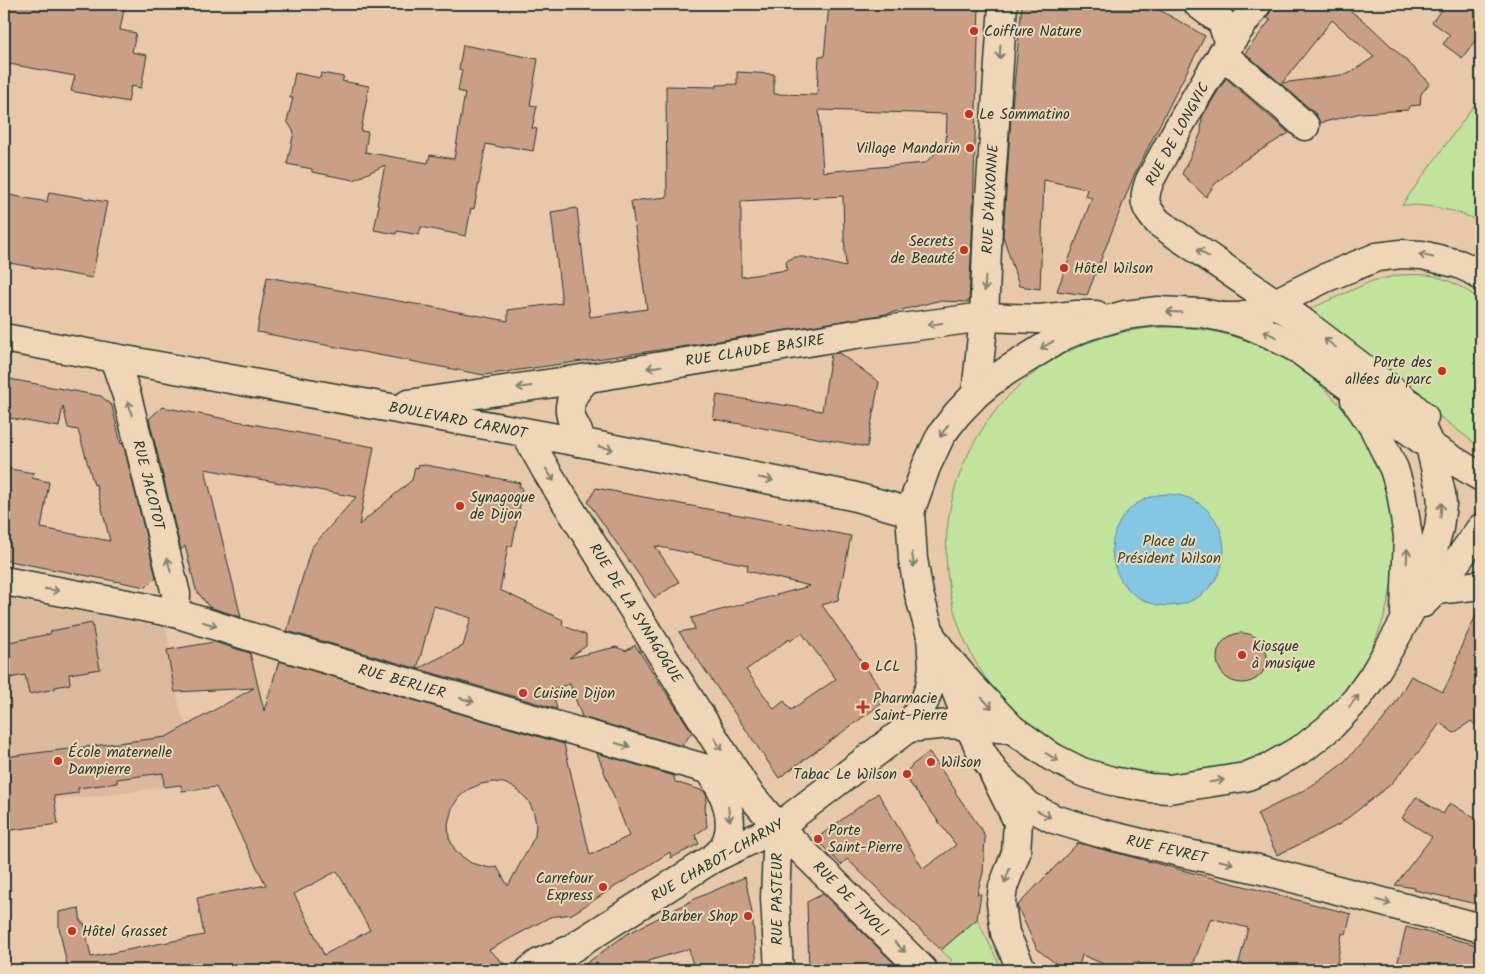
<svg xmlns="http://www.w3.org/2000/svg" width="1485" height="974" viewBox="0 0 1485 974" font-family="Kalam,sans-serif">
<rect width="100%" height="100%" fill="#e8c8a9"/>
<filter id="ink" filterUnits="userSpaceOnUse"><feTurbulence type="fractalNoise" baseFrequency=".02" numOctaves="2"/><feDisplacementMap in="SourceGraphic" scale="10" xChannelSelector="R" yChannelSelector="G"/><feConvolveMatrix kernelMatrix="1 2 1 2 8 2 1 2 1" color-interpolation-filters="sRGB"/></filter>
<g filter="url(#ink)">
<polygon fill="#dbb99c" points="4,598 166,628 176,692 182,716 187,726 195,783 101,796 55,799 54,797 4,804"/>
<g fill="#c1e39c" stroke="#709068">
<path d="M1481,96V222C1457,210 1429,204 1402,205Z"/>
<path d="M1400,275C1409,275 1419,274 1428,275C1448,278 1466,289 1481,301V448L1313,319L1309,314L1310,309L1372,281Z"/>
<circle cx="1170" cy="551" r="224"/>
<polygon points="977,919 1002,970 949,970 946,966 952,960 941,950"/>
</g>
<circle fill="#84c7e5" stroke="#5c909e" cx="1168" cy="550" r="56"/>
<g fill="#ca9f85" stroke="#1f3d34" fill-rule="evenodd">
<polygon points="4,4 39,4 71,10 73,4 125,4 120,30 136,33 132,52 147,55 141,88 131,86 128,102 71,91 75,76 4,63"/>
<path d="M829,4H979L973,213L969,302L937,301L886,314L681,347L484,375L257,332L267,277L508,321V310L562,303L551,212L577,208L590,317L647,309L631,201L667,197L666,86L717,87V85L737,84V72L774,74V94L817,95L819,56L824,57ZM819,110L947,114L946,144L925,163L823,172ZM843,196L844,236L846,267L804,257H795L786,261L787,270L741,277V201Z"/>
<polygon points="1022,4 1149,4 1205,36 1134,175 1087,295 1057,291 1092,198 1085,196 1087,189 1044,180 1040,289 1019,286 1003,236 1011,117"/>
<path d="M1272,4H1344L1343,5L1370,26L1430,83L1421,94L1420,105L1409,106L1408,110L1361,113L1320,123L1316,114L1245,53L1271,19L1266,18L1270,13ZM1332,20L1374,57L1348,74L1282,83Z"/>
<polygon points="1446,4 1481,4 1481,33 1462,58 1443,44 1450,35 1432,22"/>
<polygon points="463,45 538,59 530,105 537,106 532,128 537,129 533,151 506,146 505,148 486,144 474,209 471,208 466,236 421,227 419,235 397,231 396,234 374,230 379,205 377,204 385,165 354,180 312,172 312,169 287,164 294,132 287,121 293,98 290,98 295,73 320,78 321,73 344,77 342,81 369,86 361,131 368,132 365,152 428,163 430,155 454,159 465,93 458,91 462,70 459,69"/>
<polygon points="1226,78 1289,133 1238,164 1214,185 1206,197 1182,174 1201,133 1202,117"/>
<polygon points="49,192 107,202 92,278 4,262 4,194 47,202"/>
<polygon points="839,353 879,382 867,447 713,419 717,395 822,411 831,354"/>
<polygon points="4,378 101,396 112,406 121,444 123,443 156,577 146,587 4,560 7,535 4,535 4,468 34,473 32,478 49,482 41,528 110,541 96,484 94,485 78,430 68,428 63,406 59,427 4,417"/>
<path d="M162,407L374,447L359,525L412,480L415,467L418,468L419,464L453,470V469L520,483L519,487H522L520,505L512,547L508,546L500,590L563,620L562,625L586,635V646L569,658L616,647L626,651L635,645L692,732L682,746L582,717L570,684L552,689L557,709L287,631L311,548L356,497L205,469L241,617L209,607L196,590L185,546L181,550L149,419ZM434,606L471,618L463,646L417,669Z"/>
<path d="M596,488L851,536L838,600L822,605L888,699L779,778L679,632L695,629L691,618L810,586L747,571L748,565L655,546L679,582L655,598L588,502ZM802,633L836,679L791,710L784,701L774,709L746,670L789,639L790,641Z"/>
<polygon points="1481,605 1481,730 1471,721 1454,733 1440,723 1422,748 1390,785 1340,824 1313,838 1277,855 1257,814 1299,793 1319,781 1341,765 1379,725 1393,707 1411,676 1443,692 1453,672 1461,647"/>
<polygon points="92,623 100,669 69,674 70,684 55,687 55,689 29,694 25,675 4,679 4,643 50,634 51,631"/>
<circle cx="1242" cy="658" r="25"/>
<path d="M214,642L250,653L264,711L279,661L564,744L590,855L629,836L597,753L674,776L675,782L704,791L707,797L705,807L707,827L695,835L699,844L671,858L670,852L572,914L550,917L489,950L511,970H68L59,927V912L79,908L81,923H84L91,957L204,935L197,898L266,885L216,787L182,791L181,785L164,787L163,773L117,779V783L78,788V793L54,796L58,824L4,831V757L166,737L254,688L175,692L167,650ZM493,782L504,783L515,788L528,800L534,813L536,825L535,836L508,886L497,867L490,868L471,863L456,852L449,838L448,824L452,808L459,797L469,789L481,784ZM337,871L370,930L324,955L310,925L294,894Z"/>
<polygon points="929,752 956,791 955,792 984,833 983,835 985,837 983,873 977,894 981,894 977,919 941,950 847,859 841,865 820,843 825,840 821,835 878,793 923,869 956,845 903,774 911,767 911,766"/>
<polygon points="1416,797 1443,814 1450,803 1481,822 1481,905 1414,890 1415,888 1395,885 1432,837 1402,818"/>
<polygon points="1078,843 1351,914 1346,934 1342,933 1336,970 1237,970 1248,928 1211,918 1191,970 1154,970 1135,961 1130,970 1118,970 1082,955 1078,970 1064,970 1037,949 1017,906"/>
<polygon points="745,877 752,913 756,956 756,970 694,970 689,949 648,961 651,970 577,970 627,934 697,898"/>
<polygon points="823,894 901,970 809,970 807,902"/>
<polygon points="1406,927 1481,946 1481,970 1396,970"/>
</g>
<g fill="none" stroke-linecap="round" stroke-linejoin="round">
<g stroke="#1f3d34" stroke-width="31">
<g id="street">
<polyline points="1222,54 1282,105 1305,126"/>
<polyline points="1222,317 1241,317 1259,311 1325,278 1377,257 1401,254 1422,255 1459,264 1472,270 1481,276"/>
<polyline points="114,358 127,396 176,594 175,613"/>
<polyline points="525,433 547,472 748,792"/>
<polyline points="1423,603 1436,590 1481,528"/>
<polyline points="908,728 949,724 1012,729"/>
<polyline points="994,774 1018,822 1016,853 1003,887 1001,903 1005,933 1022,970"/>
<polyline points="778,827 775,898 779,970"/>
<polyline points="530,970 539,963 569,950 712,859 778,827 908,728 924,702 930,686 933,667 931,636"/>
</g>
</g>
<g stroke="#1f3d34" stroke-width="31">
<g id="secondary">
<polyline points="1198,4 1222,22 1229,44"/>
<path d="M1257,4C1216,59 1182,119 1150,180C1142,200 1144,208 1159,223L1300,320L1410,404L1424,417"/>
<polyline points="4,338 579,442 852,496 910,512"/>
<polyline points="976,394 984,317 988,227 1003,4"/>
<polyline points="1355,400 1374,428 1394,469 1401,492 1408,536 1405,612"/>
<polyline points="408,404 595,377 856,334 984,317 1039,319 1077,315 1096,315"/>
<polyline points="1410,404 1430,446 1441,493 1442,504 1439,528 1424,582 1415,603 1393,642 1373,676 1356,700 1330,727 1305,747 1270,767 1245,777 1169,789 1150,788 1112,781 1082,772 1052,757 1012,729 972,687 943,653 931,636 919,594 913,559 910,512 926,467 941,435 957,414 976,394 992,381 1008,370 1063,336 1087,326 1125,315 1158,311 1202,313 1222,317 1247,324 1270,334 1298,349 1430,446 1481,477"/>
<path d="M579,442C580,433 578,432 574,424C564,405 574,391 588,378"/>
<polyline points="4,581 175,613 261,640 710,770 748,792 778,827 923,970"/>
<polyline points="1436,590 1481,585"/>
<polyline points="947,666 969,726 981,751 994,772 1029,806 1054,819 1100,833 1179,852 1258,869 1481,928"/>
<path d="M710,770C724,792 739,822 723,848C720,852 716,856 712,859"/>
</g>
</g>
<use href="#street" stroke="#eed6b6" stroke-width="28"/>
<use href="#secondary" stroke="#eed6b6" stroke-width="28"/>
</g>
<defs><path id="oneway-shaft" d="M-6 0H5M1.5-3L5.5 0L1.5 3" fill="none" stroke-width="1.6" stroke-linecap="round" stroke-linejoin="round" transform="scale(1.25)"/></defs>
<g stroke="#7c826e">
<use href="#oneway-shaft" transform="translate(1000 52) rotate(94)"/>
<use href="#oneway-shaft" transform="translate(1203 253) rotate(-146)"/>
<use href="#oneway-shaft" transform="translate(1426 256) rotate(-169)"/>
<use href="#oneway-shaft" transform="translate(985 284) rotate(93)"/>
<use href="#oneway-shaft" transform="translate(1174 312) rotate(-177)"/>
<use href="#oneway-shaft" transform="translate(935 324) rotate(172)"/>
<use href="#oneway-shaft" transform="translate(1270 334) rotate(-154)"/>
<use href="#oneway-shaft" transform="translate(1330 343) rotate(-143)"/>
<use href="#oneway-shaft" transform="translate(1047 345) rotate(149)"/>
<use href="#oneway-shaft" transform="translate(654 367) rotate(171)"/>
<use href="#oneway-shaft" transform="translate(524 387) rotate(172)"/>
<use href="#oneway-shaft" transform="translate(130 408) rotate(-104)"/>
<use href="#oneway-shaft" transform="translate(944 431) rotate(124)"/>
<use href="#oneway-shaft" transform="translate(606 448) rotate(11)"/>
<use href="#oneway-shaft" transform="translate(550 475) rotate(58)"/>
<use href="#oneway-shaft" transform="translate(766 479) rotate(11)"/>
<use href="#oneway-shaft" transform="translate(1441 510) rotate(-85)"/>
<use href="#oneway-shaft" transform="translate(1407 556) rotate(-88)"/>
<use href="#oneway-shaft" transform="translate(913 560) rotate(83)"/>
<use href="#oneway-shaft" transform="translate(169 565) rotate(-104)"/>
<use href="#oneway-shaft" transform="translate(52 590) rotate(10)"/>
<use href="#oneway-shaft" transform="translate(210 624) rotate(18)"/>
<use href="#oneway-shaft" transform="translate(467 700) rotate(16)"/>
<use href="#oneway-shaft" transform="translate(1354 701) rotate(-50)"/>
<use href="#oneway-shaft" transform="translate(987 703) rotate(46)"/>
<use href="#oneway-shaft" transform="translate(718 744) rotate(58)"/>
<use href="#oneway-shaft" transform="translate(623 745) rotate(16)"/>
<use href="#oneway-shaft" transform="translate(1052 757) rotate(31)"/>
<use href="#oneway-shaft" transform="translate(1217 781) rotate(-9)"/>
<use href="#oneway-shaft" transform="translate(729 814) rotate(83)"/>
<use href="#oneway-shaft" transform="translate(1044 814) rotate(27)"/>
<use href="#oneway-shaft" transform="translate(1226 862) rotate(13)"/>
<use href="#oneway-shaft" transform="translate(1007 876) rotate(110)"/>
<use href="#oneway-shaft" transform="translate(1384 902) rotate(15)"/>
<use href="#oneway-shaft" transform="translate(900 947) rotate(45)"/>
</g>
</g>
<g fill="#c8321e" stroke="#eed6b6" stroke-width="2">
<circle cx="974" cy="31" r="5"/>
<circle cx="969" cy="114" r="5"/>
<circle cx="970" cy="148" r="5"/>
<circle cx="964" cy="250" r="5"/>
<circle cx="1064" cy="268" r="5"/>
<circle cx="1442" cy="371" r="5"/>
<circle cx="460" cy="506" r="5"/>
<circle cx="1242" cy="655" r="5"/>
<circle cx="865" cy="666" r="5"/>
<circle cx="523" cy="693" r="5"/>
<path d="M860.5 699.5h5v5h5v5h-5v5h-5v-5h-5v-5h5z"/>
<circle cx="58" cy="761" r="5"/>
<circle cx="931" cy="762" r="5"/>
<circle cx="907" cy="774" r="5"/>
<circle cx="818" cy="839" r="5"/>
<circle cx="603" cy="887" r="5"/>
<circle cx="748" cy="916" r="5"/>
<circle cx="72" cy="931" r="5"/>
</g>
<g text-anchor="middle" stroke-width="4" stroke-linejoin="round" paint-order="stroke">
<g font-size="15" fill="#1f3d34" stroke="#eed6b6" text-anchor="start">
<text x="984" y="36">Coiffure Nature</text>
<text x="979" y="119">Le Sommatino</text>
<text x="960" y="153" text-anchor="end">Village Mandarin</text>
<text x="954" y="246" text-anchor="end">Secrets<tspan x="954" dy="17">de Beauté</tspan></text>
<text x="1074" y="273">Hôtel Wilson</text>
<text x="1432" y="367" text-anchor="end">Porte des<tspan x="1432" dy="17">allées du parc</tspan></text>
<text x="470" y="502">Synagogue<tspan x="470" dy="17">de Dijon</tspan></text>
<text x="1252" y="651">Kiosque<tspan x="1252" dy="17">à musique</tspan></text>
<text x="875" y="671">LCL</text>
<text x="533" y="698">Cuisine Dijon</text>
<text x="873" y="703">Pharmacie<tspan x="873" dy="17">Saint-Pierre</tspan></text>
<text x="68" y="757">École maternelle<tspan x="68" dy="17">Dampierre</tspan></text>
<text x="941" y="767">Wilson</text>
<text x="897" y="779" text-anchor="end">Tabac Le Wilson</text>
<text x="828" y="835">Porte<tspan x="828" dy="17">Saint-Pierre</tspan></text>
<text x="593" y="883" text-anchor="end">Carrefour<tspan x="593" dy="17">Express</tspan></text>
<text x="738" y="921" text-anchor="end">Barber Shop</text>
<text x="82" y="936">Hôtel Grasset</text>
</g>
<g font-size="15" fill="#1f3d34" stroke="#eed6b6">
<text transform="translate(1177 134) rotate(-61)" y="5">RUE DE LONGVIC</text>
<text transform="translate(990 199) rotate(-87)" y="5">RUE D'AUXONNE</text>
<text transform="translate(755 350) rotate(-9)" y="5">RUE CLAUDE BASIRE</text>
<text transform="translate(458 420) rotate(11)" y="5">BOULEVARD CARNOT</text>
<text transform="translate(149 485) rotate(76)" y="5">RUE JACOTOT</text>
<text transform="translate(636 613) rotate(58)" y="5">RUE DE LA SYNAGOGUE</text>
<text transform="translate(402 681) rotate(16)" y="5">RUE BERLIER</text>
<text transform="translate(1167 849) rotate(13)" y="5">RUE FEVRET</text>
<text transform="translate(717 860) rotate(-30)" y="5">RUE CHABOT-CHARNY</text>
<text transform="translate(777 899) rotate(-90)" y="5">RUE PASTEUR</text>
<text transform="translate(851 899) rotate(45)" y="5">RUE DE TIVOLI</text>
</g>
<g font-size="15" fill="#2f4e3e" stroke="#eed6b6">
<text x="1169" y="546">Place du<tspan x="1169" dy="17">Président Wilson</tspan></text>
</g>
</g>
<rect width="1485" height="974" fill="none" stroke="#eed6b6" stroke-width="20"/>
<rect x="10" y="10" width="1465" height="954" fill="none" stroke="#1f3d34" stroke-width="2" filter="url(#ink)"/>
</svg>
